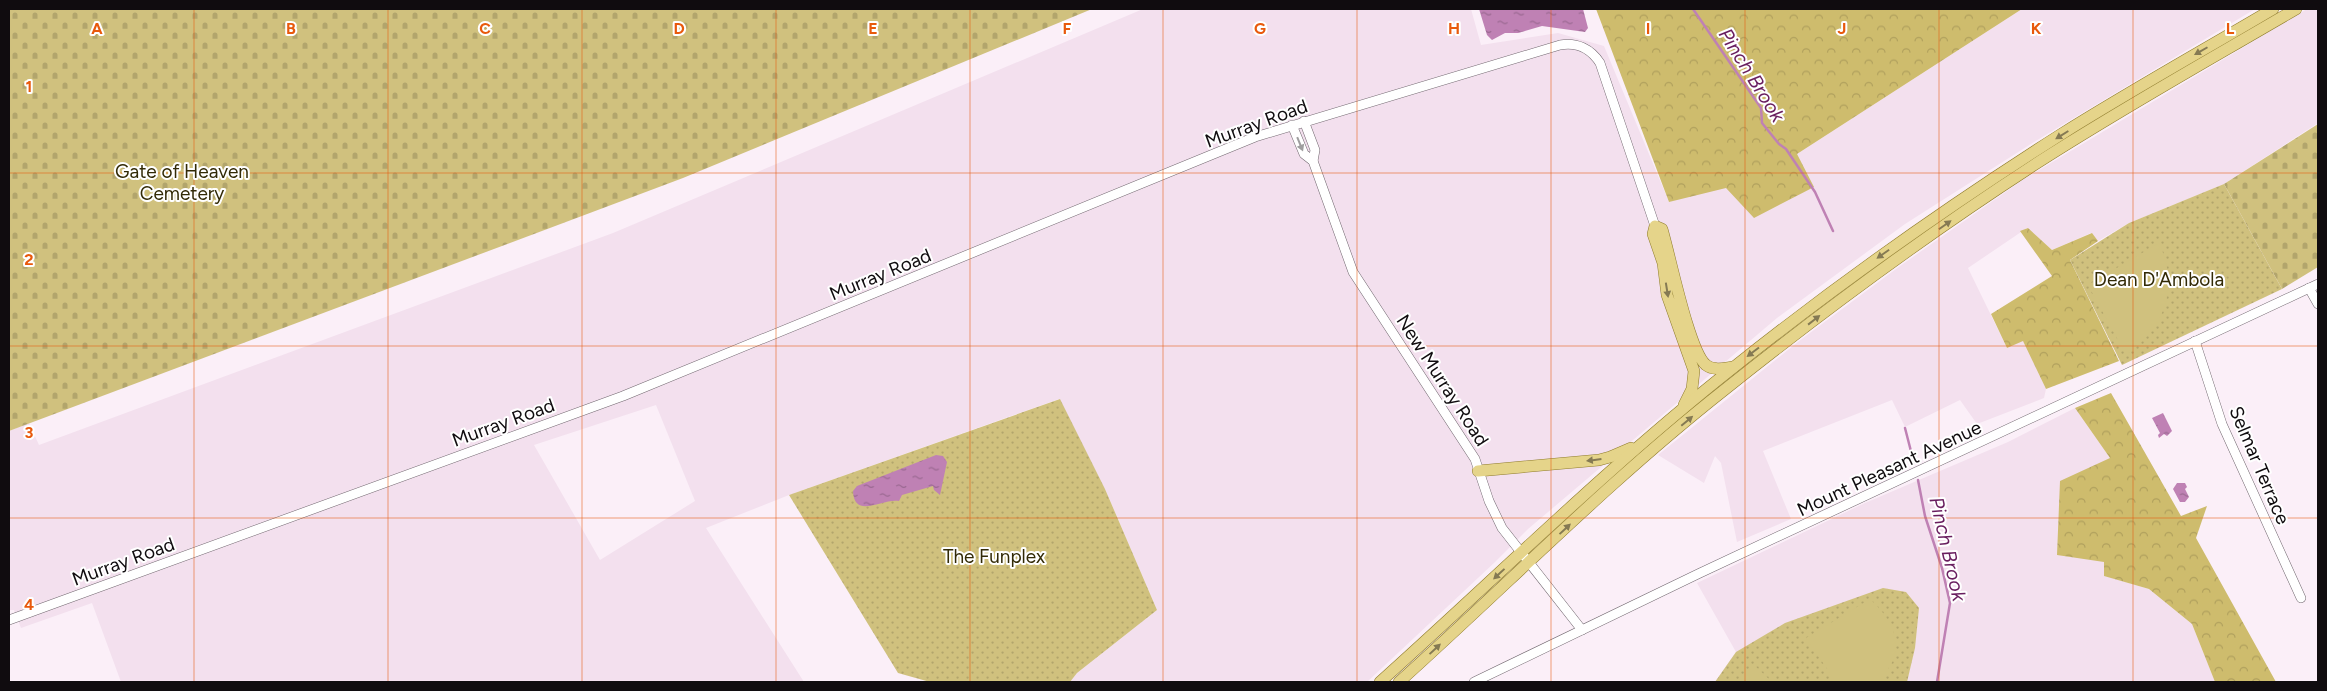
<svg xmlns="http://www.w3.org/2000/svg" width="2327" height="691" viewBox="0 0 2327 691" font-family="Figtree,sans-serif">
<defs>
<pattern id="forest-crowns" width="20" height="18" patternUnits="userSpaceOnUse" patternTransform="scale(1.25)"><rect width="20" height="18" fill="#cebc6d"/><path d="M2 6a3 3 0 1 1 6 0M12 15a3 3 0 1 1 6 0" fill="none" stroke="#b0a05d"/></pattern>
<pattern id="cemetery-stones" width="16" height="16" patternUnits="userSpaceOnUse" patternTransform="scale(1.25)"><rect width="16" height="16" fill="#d0c17e"/><path d="M2 7V4a2 2 0 0 1 4 0v3zM10 15v-3a2 2 0 0 1 4 0v3z" fill="#b2a56c"/></pattern>
<pattern id="park-dots" width="8" height="8" patternUnits="userSpaceOnUse" patternTransform="scale(1.25)"><rect width="8" height="8" fill="#d0c17e"/><path d="M2 2h.1M6 6h.1" fill="none" stroke="#b2a56c" stroke-width="1.8" stroke-linecap="round"/></pattern>
<pattern id="water-ripples" width="26" height="14" patternUnits="userSpaceOnUse" patternTransform="scale(1.25)"><rect width="26" height="14" fill="#bf81b4"/><path d="M2 4q2-2 4 0t4 0M15 11q2-2 4 0t4 0" fill="none" stroke="#9a6891"/></pattern>
</defs>
<rect width="100%" height="100%" fill="#fbeff8"/>
<g fill="#f3e0ee" fill-rule="evenodd">
<path d="M1143,9H1471L1481,45L1558,33L1604,46L1669,202L1797,154L2022,9H2255L2034,142L1905,224L1777,318L1528,529L1494,563L1367,682H1070L1077,673L1157,610L1105,489L1059,399L789,495L706,528L804,682H121L92,603L21,628L14,610H9V431L29,423L39,445L613,233ZM656,405L695,501L600,560L534,445Z"/>
<polygon points="2307,9 2318,9 2318,123 2224,184 2129,223 2098,241 2091,233 2052,250 2027,228 1968,268 2007,348 2023,340 2046,389 2044,398 1977,424 1960,400 1905,427 1892,400 1763,451 1791,519 1737,542 1721,463 1715,456 1704,483 1658,455 1799,341 1900,266 2024,179"/>
<polygon points="2075,408 2110,458 2105,576 2149,589 2192,624 2215,682 1715,682 1736,652 1697,583 1865,503 2008,442"/>
</g>
<g fill="url(#forest-crowns)">
<polygon points="1596,9 2022,9 1797,154 1814,187 1754,218 1726,188 1669,202"/>
<polygon points="2028,228 2052,250 2092,233 2098,241 2070,260 2119,361 2046,389 2023,341 2007,348 1991,314 2052,276 2020,231"/>
<polygon points="2111,393 2181,516 2207,506 2196,538 2276,682 2215,682 2192,624 2149,589 2104,576 2104,562 2057,555 2060,481 2110,458 2075,408"/>
</g>
<g fill="url(#cemetery-stones)">
<polygon points="9,9 1092,9 683,178 9,431"/>
<polygon points="2318,124 2318,267 2282,289 2224,184"/>
</g>
<g fill="url(#park-dots)">
<polygon points="2224,184 2282,289 2122,365 2070,260 2129,223"/>
<polygon points="1060,399 1105,489 1157,610 1077,673 1070,682 930,682 898,673 789,495"/>
<polygon points="1883,588 1906,592 1919,608 1915,648 1907,682 1715,682 1736,652 1785,623"/>
</g>
<g fill="#d0c17e">
<path d="M2159,243C2180,288 2164,328 2126,355L2088,285Z"/>
<path d="M1870,599C1897,624 1909,654 1876,682H1836L1806,638Z"/>
<polygon points="1754,665 1772,682 1737,682"/>
</g>
<g fill="url(#water-ripples)">
<polygon points="1479,9 1583,9 1588,28 1585,32 1542,26 1518,33 1505,33 1492,40 1487,35"/>
<polygon points="2163,413 2172,431 2167,436 2164,434 2159,438 2158,435 2160,433 2152,418"/>
<path d="M936,455L943,456L947,462L940,495L934,490L933,486L902,495L899,501C883,498 854,520 853,491L857,486Z"/>
<polygon points="2177,483 2185,483 2187,487 2185,489 2189,497 2185,502 2180,502 2173,489"/>
</g>
<g fill="none" stroke-linecap="round" stroke-linejoin="round">
<g stroke="#bf81b4" stroke-width="2.5">
<polyline points="1693,9 1761,108 1762,123 1779,144 1786,149 1815,192 1833,231"/>
<polyline points="1905,428 1914,463"/>
<polyline points="1918,480 1925,516 1942,568 1950,603 1937,682"/>
</g>
<g stroke="#71676f" stroke-width="10">
<g id="minor">
<polyline points="1304,121 1315,150 1313,161"/>
<polyline points="1292,125 1304,154 1313,161 1353,272 1475,459 1489,501 1502,528 1582,630"/>
<polyline points="2309,288 2318,304"/>
<polyline points="2195,341 2222,424 2301,598"/>
<path d="M9,620L623,396L1255,137L1560,45C1577,42 1591,49 1600,63L1655,226"/>
<polyline points="1474,682 1700,573 2318,284"/>
</g>
</g>
<g stroke="#8f7c2c" stroke-width="12">
<g id="major">
<path d="M1684,405L1692,389L1694,371L1667,295L1663,263L1653,234L1655,226L1662,229C1670,255 1689,351 1706,365C1714,371 1724,368 1733,367"/>
<polyline points="1478,471 1599,460 1610,457 1631,448"/>
<path d="M1380,682C1497,577 1610,465 1734,367C1838,284 1947,207 2060,135C2130,91 2202,51 2273,9"/>
<path d="M1399,682C1507,585 1609,481 1723,391C1823,311 1926,235 2034,165C2119,110 2209,60 2296,9"/>
</g>
</g>
<use href="#minor" stroke="#fff" stroke-width="9"/>
<use href="#major" stroke="#e5d48a" stroke-width="11"/>
</g>
<defs><path id="oneway-solid" d="M-6-.8H1V-3.2L6.5 0L1 3.2V.8H-6Z" transform="scale(1.25)"/></defs>
<g fill="#857a53">
<use href="#oneway-solid" transform="translate(2201 51) rotate(150)"/>
<use href="#oneway-solid" transform="translate(2062 135) rotate(148)"/>
<use href="#oneway-solid" transform="translate(1945 225) rotate(-35)"/>
<use href="#oneway-solid" transform="translate(1883 254) rotate(145)"/>
<use href="#oneway-solid" transform="translate(1667 290) rotate(81)"/>
<use href="#oneway-solid" transform="translate(1814 320) rotate(-38)"/>
<use href="#oneway-solid" transform="translate(1753 352) rotate(143)"/>
<use href="#oneway-solid" transform="translate(1687 421) rotate(-40)"/>
<use href="#oneway-solid" transform="translate(1594 460) rotate(173)"/>
<use href="#oneway-solid" transform="translate(1565 529) rotate(-43)"/>
<use href="#oneway-solid" transform="translate(1499 574) rotate(137)"/>
<use href="#oneway-solid" transform="translate(1435 649) rotate(-43)"/>
</g>
<use fill="#9f9e9f" href="#oneway-solid" transform="translate(1300 144) rotate(68)"/>
<path fill="none" stroke="#e8590c" stroke-width="1" stroke-opacity="0.55" d="M194,9V682M388,9V682M582,9V682M776,9V682M970,9V682M1163,9V682M1357,9V682M1551,9V682M1745,9V682M1939,9V682M2133,9V682M9,173H2318M9,346H2318M9,518H2318"/>
<g text-anchor="middle" stroke-width="4" stroke-linejoin="round" paint-order="stroke">
<g font-size="19" fill="#100c0f" stroke="#fff">
<text transform="translate(1256 123) rotate(-20)" y="7">Murray Road</text>
<text transform="translate(880 274) rotate(-22)" y="7">Murray Road</text>
<text transform="translate(1443 380) rotate(57)" y="7">New Murray Road</text>
<text transform="translate(503 422) rotate(-20)" y="7">Murray Road</text>
<text transform="translate(2260 465) rotate(67)" y="7">Selmar Terrace</text>
<text transform="translate(1889 468) rotate(-25)" y="7">Mount Pleasant Avenue</text>
<text transform="translate(123 561) rotate(-20)" y="7">Murray Road</text>
</g>
<g font-size="19" fill="#322a06" stroke="#fff">
<text x="182" y="178">Gate of Heaven<tspan x="182" dy="22">Cemetery</tspan></text>
<text x="2159" y="286">Dean D'Ambola</text>
<text x="994" y="563">The Funplex</text>
</g>
<g font-size="20" font-style="italic" fill="#691e5f" stroke="#fff">
<text transform="translate(1752 75) rotate(58)" y="7">Pinch Brook</text>
<text transform="translate(1948 549) rotate(77)" y="7">Pinch Brook</text>
</g>
</g>
<g font-size="16" text-anchor="middle" font-weight="bold" fill="#e8590c" stroke="#fff" stroke-width="4" stroke-linejoin="round" paint-order="stroke">
<text x="97" y="34">A</text>
<text x="291" y="34">B</text>
<text x="485" y="34">C</text>
<text x="679" y="34">D</text>
<text x="873" y="34">E</text>
<text x="1067" y="34">F</text>
<text x="1260" y="34">G</text>
<text x="1454" y="34">H</text>
<text x="1648" y="34">I</text>
<text x="1842" y="34">J</text>
<text x="2036" y="34">K</text>
<text x="2230" y="34">L</text>
<text x="29" y="92">1</text>
<text x="29" y="265">2</text>
<text x="29" y="438">3</text>
<text x="29" y="610">4</text>
</g>
<rect width="2327" height="691" fill="none" stroke="#100c0f" stroke-width="20"/>
</svg>
